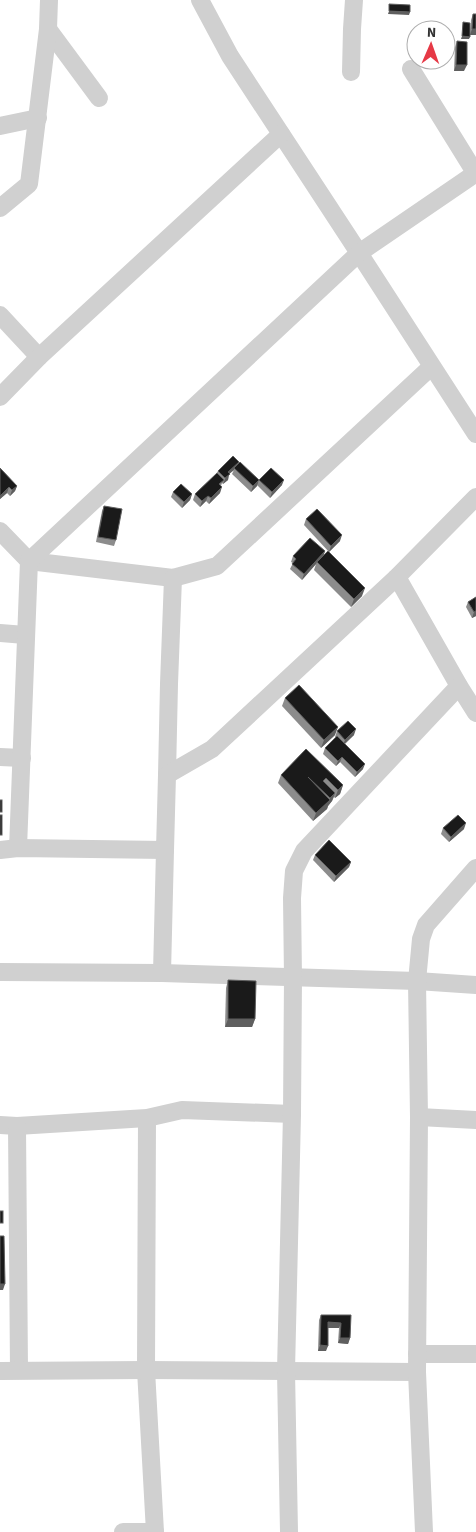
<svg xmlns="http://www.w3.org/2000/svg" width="476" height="1532" viewBox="0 0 476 1532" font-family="'Source Sans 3',sans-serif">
<rect width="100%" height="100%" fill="#fff"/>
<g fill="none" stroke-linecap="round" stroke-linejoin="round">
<g stroke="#d0d0d0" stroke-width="18">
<polyline points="200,0 230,56 359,253 476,434"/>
<polyline points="48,29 99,98"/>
<polyline points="411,69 476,174"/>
<polyline points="351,72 352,29 354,0"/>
<polyline points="0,126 38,118"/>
<polyline points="0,208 29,184 48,29 49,0"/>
<polyline points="0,315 39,357"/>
<polyline points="0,397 39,357 281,134"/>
<polyline points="0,531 29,561 173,578 217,566 431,367"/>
<polyline points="397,577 459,686 476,713"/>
<polyline points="0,633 25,635"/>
<polyline points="0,757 22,758"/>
<polyline points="167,775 169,684 173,578"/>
<polyline points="18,848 29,561 359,253 476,173"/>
<polyline points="0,850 18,848 165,850 167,775 212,749 397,577 476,497"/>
<polyline points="0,972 162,973 417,981 476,985"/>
<polyline points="162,973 165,850"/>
<polyline points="419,1117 476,1120"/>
<polyline points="147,1118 146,1370 155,1532"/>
<polyline points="0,1125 17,1126 147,1118 182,1110 292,1114"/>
<polyline points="17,1126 19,1370"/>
<polyline points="417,1354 476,1354"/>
<polyline points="0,1371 146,1370 417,1372"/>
<polyline points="123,1532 155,1532"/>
<polyline points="289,1532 286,1371 292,1114 293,978 292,898 294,871 304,851 459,686"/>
<polyline points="424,1532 417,1372 419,1117 417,981 421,939 426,925 476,868"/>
</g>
</g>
<g fill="#8c8c8c">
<polygon points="473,14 476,35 470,35 471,20"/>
<polygon points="457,41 464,71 454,71 455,47"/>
<polygon points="239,462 237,465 259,480 257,486 251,492 232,474 234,470 229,474 228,480 223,484 222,483 221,486 220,493 209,504 206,501 200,507 193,500 195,494 216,474 218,471"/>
<polygon points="0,468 17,486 15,491 10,496 7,493 0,499"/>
<polygon points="259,480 282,485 270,498 257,485"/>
<polygon points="173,492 192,494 190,500 182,508 171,497"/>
<polygon points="104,506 116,540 114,546 96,542 102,511"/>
<polygon points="306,519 340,541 329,552 304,525"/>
<polygon points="325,551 323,556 362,596 351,607 314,570 316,564 302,580 290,569 293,563 291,562 293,556"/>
<polygon points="476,597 476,616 472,618 466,607 468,602"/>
<polygon points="285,698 335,735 321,748 282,706"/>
<polygon points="337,731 354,735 345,744 363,769 355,777 340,762 336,766 323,754 325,748 336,737 335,737"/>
<polygon points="306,749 343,785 340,794 335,798 334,797 332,801 328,806 327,809 313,821 278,783 281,775"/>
<polygon points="443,828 464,829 449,842 441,834"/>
<polygon points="315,855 351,862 349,867 334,882 313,860"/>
<polygon points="228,980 255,1019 252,1027 225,1027 226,988"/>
<polygon points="321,1315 351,1315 350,1338 348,1344 338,1343 339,1328 328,1328 326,1351 318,1351 319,1320"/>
</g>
<g fill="#5f5f5f">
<polygon points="389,11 410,12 409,15 388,14"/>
<polygon points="472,29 476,29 476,35 470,35"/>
<polygon points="462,36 470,37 469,39 461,39"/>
<polygon points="456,65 467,65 464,71 454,71"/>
<polygon points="239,462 237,468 234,468 234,470 229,474 228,480 223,484 228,472"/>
<polygon points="259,480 257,486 251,492 253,486"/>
<polygon points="284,480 282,485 270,498 272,492"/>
<polygon points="17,486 15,491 10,496 12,490"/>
<polygon points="9,487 7,493 0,499 0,496"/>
<polygon points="222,487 220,493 209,504 211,498"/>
<polygon points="192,494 190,500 182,508 184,502"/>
<polygon points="208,496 206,501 200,507 202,501"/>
<polygon points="342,535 340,541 329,552 331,546"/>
<polygon points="325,551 323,557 317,562 316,564 302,580 304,574"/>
<polygon points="365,588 362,596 351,607 354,599"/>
<polygon points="476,611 476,616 472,618 474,612"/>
<polygon points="338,727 335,735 321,748 324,740"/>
<polygon points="356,729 354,735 343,745 345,740"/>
<polygon points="342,757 340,762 336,766 338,761"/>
<polygon points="365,764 363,769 355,777 357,772"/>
<polygon points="343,785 340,794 335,798 338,790"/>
<polygon points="335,793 332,801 328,806 327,809 313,821 316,813 329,801 330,798"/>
<polygon points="466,823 464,829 449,842 451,837"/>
<polygon points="351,862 349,867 334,882 336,876"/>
<polygon points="228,1019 255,1019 252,1027 225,1027"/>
<polygon points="0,1284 5,1284 3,1290 0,1290"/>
<polygon points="328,1322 341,1323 339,1328 326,1328"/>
<polygon points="340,1338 350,1338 348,1344 338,1343"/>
<polygon points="320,1345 328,1346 326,1351 318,1351"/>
</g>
<g fill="#1a1a1a" stroke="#5f5f5f">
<polygon points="389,4 410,5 410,12 389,11"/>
<polygon points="473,14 476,14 476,29 472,29"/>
<polygon points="463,22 470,23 470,37 462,36"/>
<polygon points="457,41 467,42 467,65 456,65"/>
<polygon points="233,456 239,462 228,472 230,474 225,478 218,471"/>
<polygon points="240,462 259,480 253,486 234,468"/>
<polygon points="0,468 17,486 12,490 9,487 0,496"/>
<polygon points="271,468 284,480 272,492 259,480"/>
<polygon points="217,473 224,480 219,484 222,487 211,498 208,496 202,501 195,494"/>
<polygon points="181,484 192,494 184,502 173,492"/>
<polygon points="104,506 122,509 116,540 98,537"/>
<polygon points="317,509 342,535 331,546 306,519"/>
<polygon points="310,538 325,551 304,574 292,564 296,559 293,556"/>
<polygon points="328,551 365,588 354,599 317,562"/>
<polygon points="476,597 476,611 474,612 468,602"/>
<polygon points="299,685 338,727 324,740 285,698"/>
<polygon points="348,721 356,729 345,740 337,731"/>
<polygon points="337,736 365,764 357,772 342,757 338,761 325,748"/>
<polygon points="306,749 343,785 338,790 326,778 323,781 335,793 330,798 308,777 330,800 316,813 281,775"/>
<rect x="0" y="800" width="2" height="12"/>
<rect x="0" y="815" width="2" height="20"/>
<polygon points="458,815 466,823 451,837 443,828"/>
<polygon points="329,840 351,862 336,876 315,855"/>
<polygon points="228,980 256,981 255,1019 228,1019"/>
<rect x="0" y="1211" width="3" height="12"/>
<polygon points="0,1236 4,1236 5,1284 0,1284"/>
<polygon points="321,1315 351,1315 350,1338 340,1338 341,1323 328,1322 328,1346 320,1345"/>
</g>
<g transform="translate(431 45) rotate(2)"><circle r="24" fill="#ffffff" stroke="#adadad"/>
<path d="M0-4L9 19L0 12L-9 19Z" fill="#e63946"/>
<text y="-8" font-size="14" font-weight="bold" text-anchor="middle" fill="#333333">N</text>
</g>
</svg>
